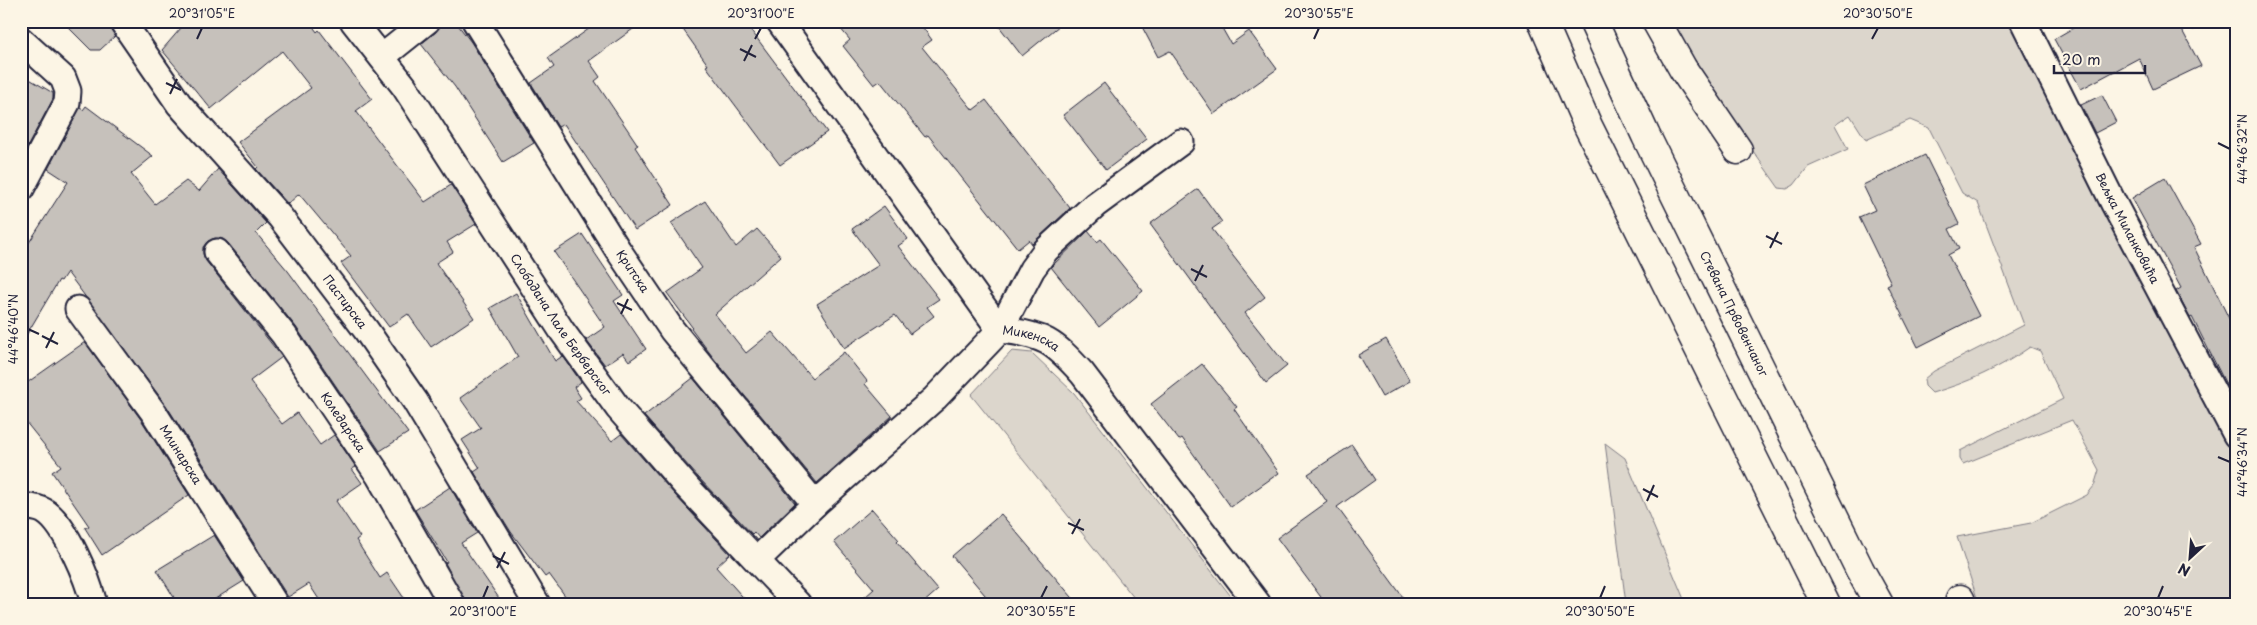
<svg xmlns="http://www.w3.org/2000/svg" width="2257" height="625" viewBox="0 0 2257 625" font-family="'Playpen Sans',sans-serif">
<rect width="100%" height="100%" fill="#fcf5e5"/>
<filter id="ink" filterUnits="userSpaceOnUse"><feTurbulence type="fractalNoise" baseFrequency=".02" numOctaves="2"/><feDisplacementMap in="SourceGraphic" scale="10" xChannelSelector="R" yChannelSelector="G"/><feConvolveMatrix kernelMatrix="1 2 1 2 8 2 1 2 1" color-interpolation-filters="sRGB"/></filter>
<g filter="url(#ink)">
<g fill="#dcd6cc" stroke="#7f7c84">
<path d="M1667,21H2022L2236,435V604H1979L1957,537L2031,523L2087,495L2094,486L2099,470L2072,420L1963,464L1960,459V451L2063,399L2040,351L2030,347C2000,368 1967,383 1932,393L1925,386L1924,379L1934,371L2024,325L1978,203L1962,193L1929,128L1910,120L1866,140L1850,115L1835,125L1848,149L1808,167L1794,185L1787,189L1779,188L1710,90Z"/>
<polygon points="2188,21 2231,21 2193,30"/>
<polygon points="1012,351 1032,353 1074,393 1237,604 1139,604 971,395"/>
<polygon points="1605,443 1625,458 1686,604 1626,604"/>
</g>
<g fill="#c6c1bb" stroke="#22223b">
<polygon points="62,21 108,21 115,36 100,50 91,50"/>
<polygon points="187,21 309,21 317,32 319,30 372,99 356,111 425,202 451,185 476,224 447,242 453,252 436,263 474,318 431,347 408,314 389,327 341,263 351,256 299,194 288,204 256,169 258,167 238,142 311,88 282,51 211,109 162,50"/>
<polygon points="441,21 455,21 471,42 534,143 503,162 455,87 421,44 436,32"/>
<polygon points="600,21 644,21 589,61 600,77 595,81 638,145 635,147 673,205 635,230 564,124 558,127 531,83 554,67 548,58"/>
<polygon points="677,21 744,21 827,132 780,165 706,66 708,65"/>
<polygon points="834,21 918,21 932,40 922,47 973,110 986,100 1070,208 1032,244 1029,240 1018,249 928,135 925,137 880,81 874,85 843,46 850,40"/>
<polygon points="995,21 1065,21 1022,56"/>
<polygon points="1139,21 1218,21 1231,44 1249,31 1277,69 1214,114 1170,51 1158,57"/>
<polygon points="2085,21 2177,21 2201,66 2153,89 2139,58 2081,89 2054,39"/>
<polygon points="21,74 53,93 53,99 25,151 21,149"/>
<polygon points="1104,83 1147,139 1106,170 1063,115"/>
<polygon points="2102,95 2116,122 2095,133 2081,105"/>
<polygon points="86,106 153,156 131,174 155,204 186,181 199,191 218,169 266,223 256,233 288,271 408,433 380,451 296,327 228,243 223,239 215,238 208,241 203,247 203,254 206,261 282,357 250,381 282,424 297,413 320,445 334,435 356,467 352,469 362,483 336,501 360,537 356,540 380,578 387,573 408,604 322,604 309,584 288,597 166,405 67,272 61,281 59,280 21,344 21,255 68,182 48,169 80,108 83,110"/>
<polygon points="1925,155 1959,224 1949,229 1959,249 1948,255 1979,316 1918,347 1887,285 1891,283 1859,217 1875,210 1863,185"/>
<polygon points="2165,178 2201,244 2194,247 2236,333 2236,404 2192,317 2190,318 2176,291 2181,288 2132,198"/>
<polygon points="1198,189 1222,222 1212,229 1265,297 1245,313 1287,366 1266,383 1150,224"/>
<polygon points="705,201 736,247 757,229 781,256 715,314 746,353 772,332 812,378 844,352 867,381 865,384 892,416 817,483 715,360 691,328 692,327 667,293 702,268 671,223"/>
<polygon points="884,206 908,239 898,246 939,299 927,307 934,316 910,334 895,315 844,348 817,304 879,265 852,229"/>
<polygon points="1088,231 1097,242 1101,239 1143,291 1099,327 1051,267"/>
<polygon points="582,234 623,295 614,301 646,349 629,361 623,353 605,365 586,340 605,327 554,252"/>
<polygon points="516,293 555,361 563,356 581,382 574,387 581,398 576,401 612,441 621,434 676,496 730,554 716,567 749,604 571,604 549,574 545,577 511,532 474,472 480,468 462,440 481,428 460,398 518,357 490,308"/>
<polygon points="1386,339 1410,381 1382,397 1358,355"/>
<polygon points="85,342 142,421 189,495 102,555 85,528 89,526 52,472 61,466 21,416 21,387"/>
<polygon points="1202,364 1237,407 1234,409 1279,473 1231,507 1182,438 1179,440 1151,404"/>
<polygon points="693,378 795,503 759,538 754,532 752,534 698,477 644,416"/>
<polygon points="1352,445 1375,480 1337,507 1408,604 1326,604 1277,538 1327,502 1308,474"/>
<polygon points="450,487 477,533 461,543 503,604 466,604 445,563 447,562 415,510"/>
<polygon points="872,509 899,540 897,542 938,590 922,604 857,604 874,589 834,542"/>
<polygon points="1001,514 1034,553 1078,604 992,604 985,595 952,556"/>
<polygon points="214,535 244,581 207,604 178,604 157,570"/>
</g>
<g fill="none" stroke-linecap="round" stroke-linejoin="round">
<g stroke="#22223b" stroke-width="29">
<g id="street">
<path id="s1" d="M122,21L179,104L280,217L366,330L415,401L537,604"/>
<path id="s2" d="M353,21L404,86L562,331L618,408L687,487L798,604"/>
<path id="s3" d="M475,21L618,250L672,330L815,504"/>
<path id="s4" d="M779,21L1000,330C1044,334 1054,342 1082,373L1258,604"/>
<path id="s5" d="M2023,21L2114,204L2236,435"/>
<polyline points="21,40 63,78 68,91 67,103 21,189"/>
<polyline points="382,57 427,21"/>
<path id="s6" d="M217,252L284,335L379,476L452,604"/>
<path id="s7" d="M78,309L154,413L275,604"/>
<path d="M21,506C29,507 37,507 44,511C66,524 88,580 94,604"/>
<polyline points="757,560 815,504 935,398 1000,330 1032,269 1046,250 1095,205 1181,142"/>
</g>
</g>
<g stroke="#22223b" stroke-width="31">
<g id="highway">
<polyline points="1542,21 1588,126 1826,604"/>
<path id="s8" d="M1593,21L1646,136L1860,570L1879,604"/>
<polyline points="1656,21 1683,69 1738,150"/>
<polyline points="1960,599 1962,604"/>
</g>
</g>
<use href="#street" stroke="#fcf5e5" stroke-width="25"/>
<use href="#highway" stroke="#fcf5e5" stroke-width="28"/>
</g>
</g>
<path fill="none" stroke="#22223b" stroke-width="2" d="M197,39L202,28M755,39L761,28M1314,39L1319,28M1872,39L1878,28M740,49L756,57M744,61L752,45M166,83L181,90M170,94L177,79M2218,143L2230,149M1766,236L1782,244M1770,248L1778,232M1191,269L1207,277M1195,281L1203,265M617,303L632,310M621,314L628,299M28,329L39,334M42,336L58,344M46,348L54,332M2218,457L2230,462M1643,489L1658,497M1647,501L1654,485M1068,523L1084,530M1072,534L1080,519M493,556L509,564M497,568L505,552M483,598L488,586M1041,598L1047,586M1600,598L1605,586M2158,598L2163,586"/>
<g text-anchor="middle" stroke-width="4.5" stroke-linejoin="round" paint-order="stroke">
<g font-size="12" fill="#22223b" stroke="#fcf5e5">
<text dy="4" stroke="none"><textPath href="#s5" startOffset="232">Вељка Миланковића</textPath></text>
<text dy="4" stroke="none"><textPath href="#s3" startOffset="296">Критска</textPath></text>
<text dy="4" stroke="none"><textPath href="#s1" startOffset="359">Пастирска</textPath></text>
<text dy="4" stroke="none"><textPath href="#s8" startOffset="325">Стевана Првовенчаног</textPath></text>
<text dy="4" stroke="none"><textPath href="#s2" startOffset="368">Слободана Лале Берберског</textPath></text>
<text dy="4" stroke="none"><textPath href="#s4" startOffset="412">Микенска</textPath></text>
<text dy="4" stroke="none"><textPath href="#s6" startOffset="212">Коледарска</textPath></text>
<text dy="4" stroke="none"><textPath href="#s7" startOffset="178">Млинарска</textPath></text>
</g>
</g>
<rect width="2257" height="625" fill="none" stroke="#fcf5e5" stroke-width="55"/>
<g transform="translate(2190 558) rotate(206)" stroke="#fcf5e5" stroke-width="4" paint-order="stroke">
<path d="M0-4L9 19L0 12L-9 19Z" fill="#22223b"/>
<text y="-8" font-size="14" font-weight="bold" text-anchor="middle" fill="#22223b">N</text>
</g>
<path d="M2054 65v8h91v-8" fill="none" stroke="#22223b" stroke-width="2.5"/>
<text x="2062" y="65" font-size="15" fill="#22223b" stroke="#fcf5e5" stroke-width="4" paint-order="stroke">20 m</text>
<rect x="28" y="28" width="2202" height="570" fill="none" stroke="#22223b" stroke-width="2"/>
<g font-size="12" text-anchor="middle" fill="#22223b">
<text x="202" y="18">20°31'05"E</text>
<text x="761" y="18">20°31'00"E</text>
<text x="1319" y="18">20°30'55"E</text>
<text x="1878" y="18">20°30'50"E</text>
<text transform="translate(2243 149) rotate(-90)" y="4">44°46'32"N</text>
<text transform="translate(14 329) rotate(-90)" y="4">44°46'40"N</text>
<text transform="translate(2243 462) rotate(-90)" y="4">44°46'34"N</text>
<text x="483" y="616">20°31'00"E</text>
<text x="1041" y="616">20°30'55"E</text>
<text x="1600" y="616">20°30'50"E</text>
<text x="2158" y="616">20°30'45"E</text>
</g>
</svg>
